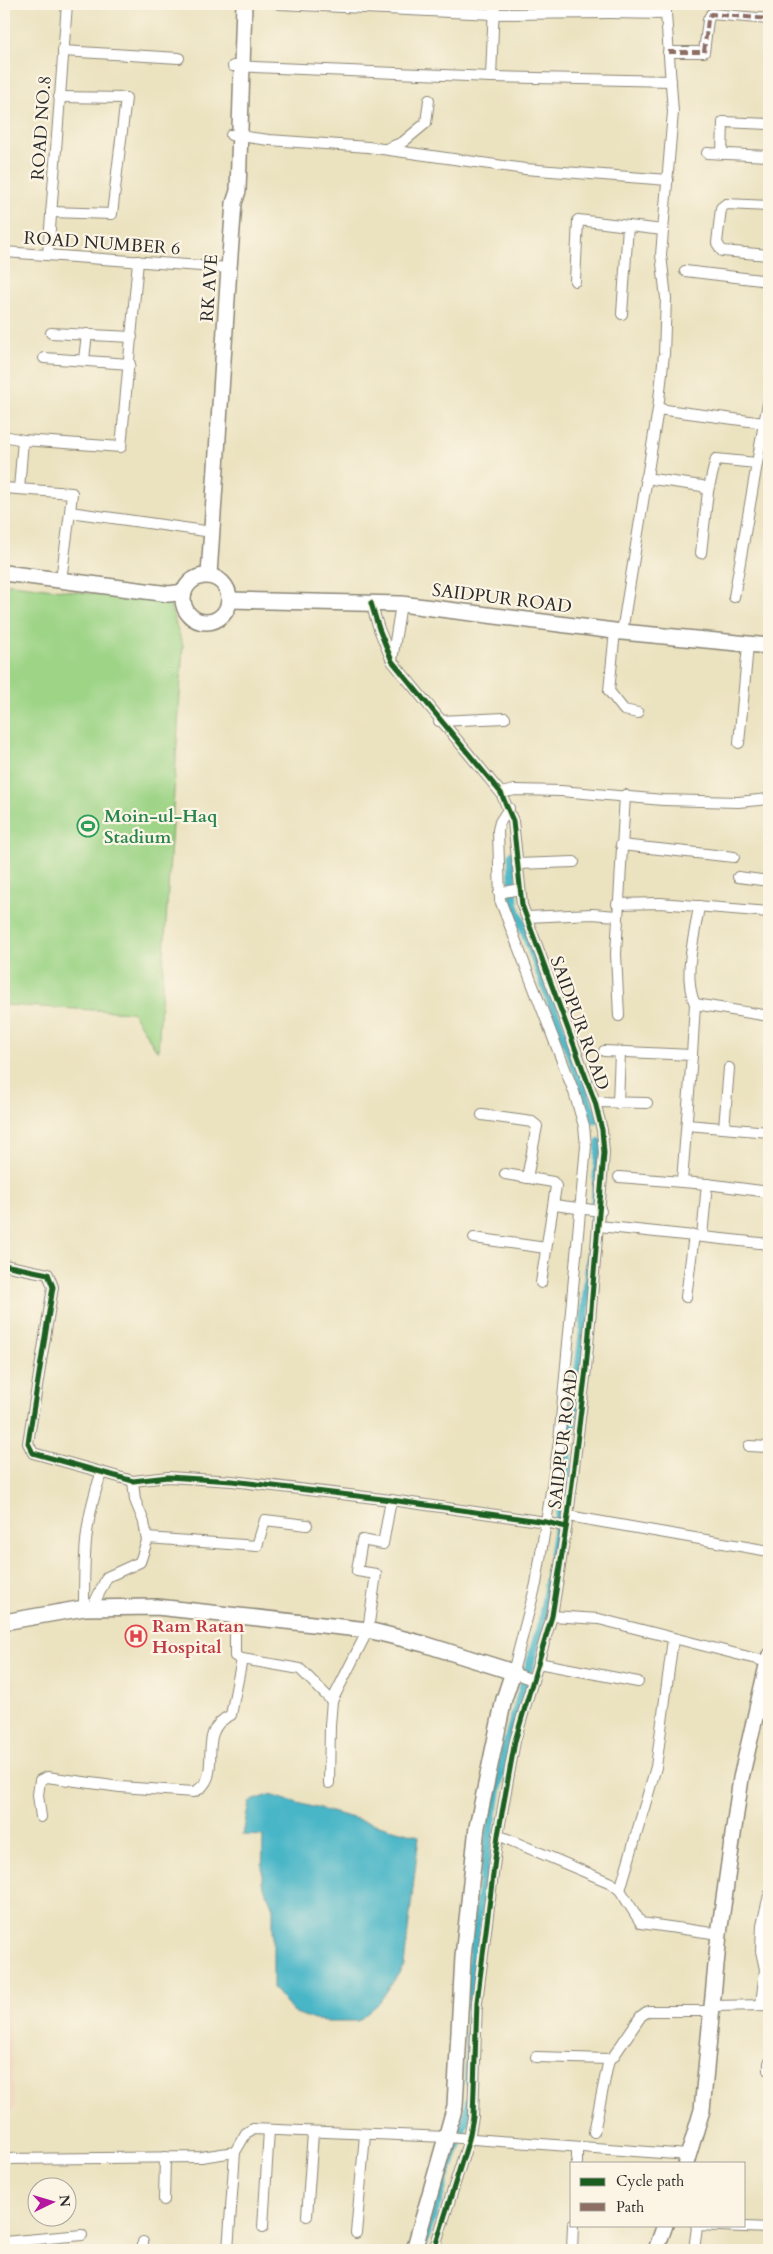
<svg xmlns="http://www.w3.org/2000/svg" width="773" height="2254" viewBox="0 0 773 2254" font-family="Cardo,serif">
<rect width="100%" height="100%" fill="#fcf5e5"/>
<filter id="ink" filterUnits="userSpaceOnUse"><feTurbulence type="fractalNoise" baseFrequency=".02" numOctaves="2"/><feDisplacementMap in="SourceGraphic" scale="10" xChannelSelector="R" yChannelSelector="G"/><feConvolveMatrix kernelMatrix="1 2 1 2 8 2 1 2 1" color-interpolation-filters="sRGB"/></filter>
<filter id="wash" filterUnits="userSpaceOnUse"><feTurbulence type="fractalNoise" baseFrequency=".0096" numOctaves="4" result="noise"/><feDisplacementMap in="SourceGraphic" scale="20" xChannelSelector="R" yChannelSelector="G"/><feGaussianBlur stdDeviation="1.12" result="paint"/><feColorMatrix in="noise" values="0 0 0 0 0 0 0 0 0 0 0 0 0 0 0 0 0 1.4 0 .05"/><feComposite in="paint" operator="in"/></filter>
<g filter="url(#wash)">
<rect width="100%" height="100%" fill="#ebe2c0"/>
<polygon fill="#f1d5bd" points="4,1963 15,2108 4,2117"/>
<polygon fill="#9dd486" stroke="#648058" points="4,583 169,603 183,646 158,1052 132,1012 4,1005"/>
<polygon fill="#4ab6c7" stroke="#3a7079" points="269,1795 419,1836 404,1966 378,2004 358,2021 328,2021 314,2020 293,2012 273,1988 273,1908 262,1883 263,1836 243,1835 249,1802"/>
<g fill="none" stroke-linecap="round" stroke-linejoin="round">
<g stroke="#4ab6c7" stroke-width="9">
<polyline points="512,855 514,903 595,1120"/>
<polyline points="469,2080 472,1958 487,1848 504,1754 542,1622 565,1482 584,1327 600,1143"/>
<polyline points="421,2250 469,2109 469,2101"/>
</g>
</g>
</g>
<g filter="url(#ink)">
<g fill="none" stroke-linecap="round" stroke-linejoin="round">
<g stroke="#8b8676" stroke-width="12">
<g id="street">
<polyline points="279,4 493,14 609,13 610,4"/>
<polyline points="666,4 666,14"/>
<polyline points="609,13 666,14 673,112 661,255 666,298 664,354 658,409 764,423 734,597"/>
<polyline points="63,51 179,58"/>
<polyline points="668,52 704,52 708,20 711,14 769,19"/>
<polyline points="233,66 491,77 671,81"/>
<polyline points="491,77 494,4"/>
<polyline points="231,135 269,140 368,147 525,169 668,180"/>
<polyline points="386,149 403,142 426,123 429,100"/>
<polyline points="707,153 769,156"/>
<polyline points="722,154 723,122 769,124"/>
<polyline points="769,206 726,204 721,208 717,243 722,251 769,255"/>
<polyline points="51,212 112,214 126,98 59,97"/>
<polyline points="4,252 229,268"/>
<polyline points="48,255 67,4"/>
<polyline points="685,271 769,281"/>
<polyline points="575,281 578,220 663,230"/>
<polyline points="622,314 628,226"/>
<polyline points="51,333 132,337"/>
<polyline points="44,358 130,364"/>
<polyline points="84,359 87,334"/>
<polyline points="764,423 769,399"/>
<polyline points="4,436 23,440 19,489"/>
<polyline points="23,440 121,447 138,261"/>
<polyline points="645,478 702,486 708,491 701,553"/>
<polyline points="4,488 72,493 70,512 212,532"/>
<polyline points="708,491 716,459 756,463"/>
<polyline points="61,580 70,512"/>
<polyline points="371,603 379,629 392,661 501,793 513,821 522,905 595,1102 602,1130 604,1153 586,1369 568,1516 552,1616 515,1741 498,1835 477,2002 473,2117 469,2139 434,2250"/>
<polyline points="615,631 609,691 624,710 638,713"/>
<polyline points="622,632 658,409"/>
<polyline points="392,660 401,604"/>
<polyline points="439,721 505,718"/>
<polyline points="739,743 748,645"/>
<polyline points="501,793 515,790 561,791 663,800 738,802 769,799"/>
<polyline points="509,808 500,822 498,830 500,900 574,1092 584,1126 586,1146 559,1442 536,1584 513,1672"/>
<polyline points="621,845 734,857"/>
<polyline points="517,864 574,862"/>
<polyline points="738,877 769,881"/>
<polyline points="499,893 520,889"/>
<polyline points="617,904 660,903 769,912"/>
<polyline points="527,917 592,914 617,916"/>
<path d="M695,1004C682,976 695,936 699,906"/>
<polyline points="619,1016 616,954 625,795"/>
<polyline points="604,1051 692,1055 682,1181"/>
<polyline points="692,1055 695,1004 769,1016"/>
<polyline points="595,1102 647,1103"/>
<polyline points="618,1103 620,1052"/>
<polyline points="482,1115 532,1122 537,1126 527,1178"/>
<polyline points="687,1125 769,1132"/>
<polyline points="724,1128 729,1068"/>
<polyline points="505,1174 553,1182 556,1186 541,1283"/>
<polyline points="619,1177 707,1184 769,1192"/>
<polyline points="554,1205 601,1211"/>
<polyline points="599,1226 769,1244"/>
<polyline points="702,1236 707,1184"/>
<polyline points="474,1238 546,1248"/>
<polyline points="4,1265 48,1274 53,1287 28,1443 33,1453 133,1481 168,1477 232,1481 391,1500 546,1522 566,1527"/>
<polyline points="686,1297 694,1235"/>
<polyline points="749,1446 769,1447"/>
<polyline points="568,1516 769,1551"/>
<polyline points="147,1538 257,1546 265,1520 307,1525"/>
<path d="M84,1608C84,1557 84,1523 101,1474"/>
<polyline points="92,1608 107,1577 140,1562 147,1541 144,1522 135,1500 133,1481"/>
<polyline points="235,1615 235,1656 242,1659 300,1669 332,1701"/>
<polyline points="552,1616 599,1619 768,1662"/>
<polyline points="538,1663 638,1682"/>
<polyline points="513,1673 533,1680"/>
<polyline points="329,1783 330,1725 332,1701 368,1630 376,1574 357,1571 362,1540 383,1544 391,1500"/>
<path d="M41,1817L38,1795L40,1780L47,1777L120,1787L194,1792C227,1777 192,1732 231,1715L242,1659"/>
<polyline points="498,1835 611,1883 620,1890 641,1923 719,1934"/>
<polyline points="620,1890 656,1767 673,1639"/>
<polyline points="761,2005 765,1969 761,1951 762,1925 769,1895"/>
<polyline points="711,2006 769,2005"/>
<polyline points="536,2057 609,2059 613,2057 641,2016 648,2011 711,2011"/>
<polyline points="769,2063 769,2070"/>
<polyline points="594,2132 609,2059"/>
<polyline points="4,2159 201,2157 235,2152 246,2133 253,2129 447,2137 688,2155 689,2161"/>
<polyline points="577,2163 577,2148"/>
<polyline points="164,2200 165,2157"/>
<polyline points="307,2216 313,2133"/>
<polyline points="696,2225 769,2228"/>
<polyline points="263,2227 269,2130"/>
<polyline points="356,2233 365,2135"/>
<polyline points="4,2242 82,2235"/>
<polyline points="143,2250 143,2242"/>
<polyline points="228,2250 235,2152"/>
<polyline points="572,2250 573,2225"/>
<polyline points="694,2250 697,2227"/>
</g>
</g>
<g stroke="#8b8676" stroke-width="18">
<g id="secondary">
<polyline points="4,573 169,594 184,592"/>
<polyline points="209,575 229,268 234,203 238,191 244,4"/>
<circle cx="206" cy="599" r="23"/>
<polyline points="229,600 401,604 622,632 769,646"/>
<polyline points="4,1622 84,1608 157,1607 368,1630 424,1644 513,1672 504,1699 477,1827 463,1957 455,2106 414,2250"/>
<polyline points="686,2163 702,2110 719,1934 741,1778 769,1657"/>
<polyline points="656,2250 665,2225"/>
</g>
</g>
<use href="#street" stroke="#fff" stroke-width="10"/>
<use href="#secondary" stroke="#fff" stroke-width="15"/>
<polyline stroke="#8d6e63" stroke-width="4" stroke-dasharray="8 4" stroke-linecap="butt" points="668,52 704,52 708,20 711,14 769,19"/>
<g stroke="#fcf5e5" stroke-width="8">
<g id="cycleway">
<polyline points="371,603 379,629 392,661 501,793 513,821 522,905 595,1102 602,1130 604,1153 586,1369 568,1516 552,1616 515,1741 498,1835 477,2002 473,2117 469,2139 434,2250"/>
<polyline points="4,1265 48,1274 53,1287 28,1443 33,1453 133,1481 168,1477 232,1481 391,1500 546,1522 566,1527"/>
</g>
</g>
<use href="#cycleway" stroke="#1b5e20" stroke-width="5"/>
</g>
</g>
<defs>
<g id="stadium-ring" transform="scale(1.125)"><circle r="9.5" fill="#fcf5e5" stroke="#2e9e5b" stroke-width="1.5"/><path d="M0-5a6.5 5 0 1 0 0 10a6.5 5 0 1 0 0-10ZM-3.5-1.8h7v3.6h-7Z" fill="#2e9e5b"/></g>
<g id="hospital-ring" transform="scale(1.125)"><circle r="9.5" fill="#fcf5e5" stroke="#e0444e" stroke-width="1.5"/><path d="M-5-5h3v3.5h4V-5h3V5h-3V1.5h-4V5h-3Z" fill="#e0444e"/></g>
</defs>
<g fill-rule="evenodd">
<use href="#stadium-ring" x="88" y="826"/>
<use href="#hospital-ring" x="136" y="1636"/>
</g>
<g text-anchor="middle" stroke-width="4.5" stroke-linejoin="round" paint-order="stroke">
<g font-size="18" fill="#2b2b2b" stroke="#fcf5e5">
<text transform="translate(41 128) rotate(-86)" y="6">ROAD NO.8</text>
<text transform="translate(102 243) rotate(4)" y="6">ROAD NUMBER 6</text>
<text transform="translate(209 288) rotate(-86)" y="6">RK AVE</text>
<text transform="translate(502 598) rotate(7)" y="6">SAIDPUR ROAD</text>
<text transform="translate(580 1023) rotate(70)" y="6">SAIDPUR ROAD</text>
<text transform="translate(563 1439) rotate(-83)" y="6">SAIDPUR ROAD</text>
</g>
<g font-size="18" font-weight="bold" fill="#27864d" stroke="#fcf5e5" text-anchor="start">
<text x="104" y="822">Moin-ul-Haq<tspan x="104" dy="21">Stadium</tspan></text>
</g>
<g font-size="18" font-weight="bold" fill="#be3a42" stroke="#fcf5e5" text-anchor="start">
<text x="152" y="1632">Ram Ratan<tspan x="152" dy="21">Hospital</tspan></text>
</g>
</g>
<rect width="773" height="2254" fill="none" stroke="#fcf5e5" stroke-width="20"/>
<rect x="570" y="2162" width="175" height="65" fill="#fcf5e5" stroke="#a8a49b"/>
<rect x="580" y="2178" width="25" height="8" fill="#1b5e20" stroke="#a8a49b"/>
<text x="616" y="2186" font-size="15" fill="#2b2b2b">Cycle path</text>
<rect x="580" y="2203" width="25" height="8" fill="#8d6e63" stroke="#a8a49b"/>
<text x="616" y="2212" font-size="15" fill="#2b2b2b">Path</text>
<g transform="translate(52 2202) rotate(85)"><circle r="24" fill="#fcf5e5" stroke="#a8a49b"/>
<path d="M0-4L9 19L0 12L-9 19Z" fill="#b5179e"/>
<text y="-8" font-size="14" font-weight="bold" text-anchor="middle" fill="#2b2b2b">N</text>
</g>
</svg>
